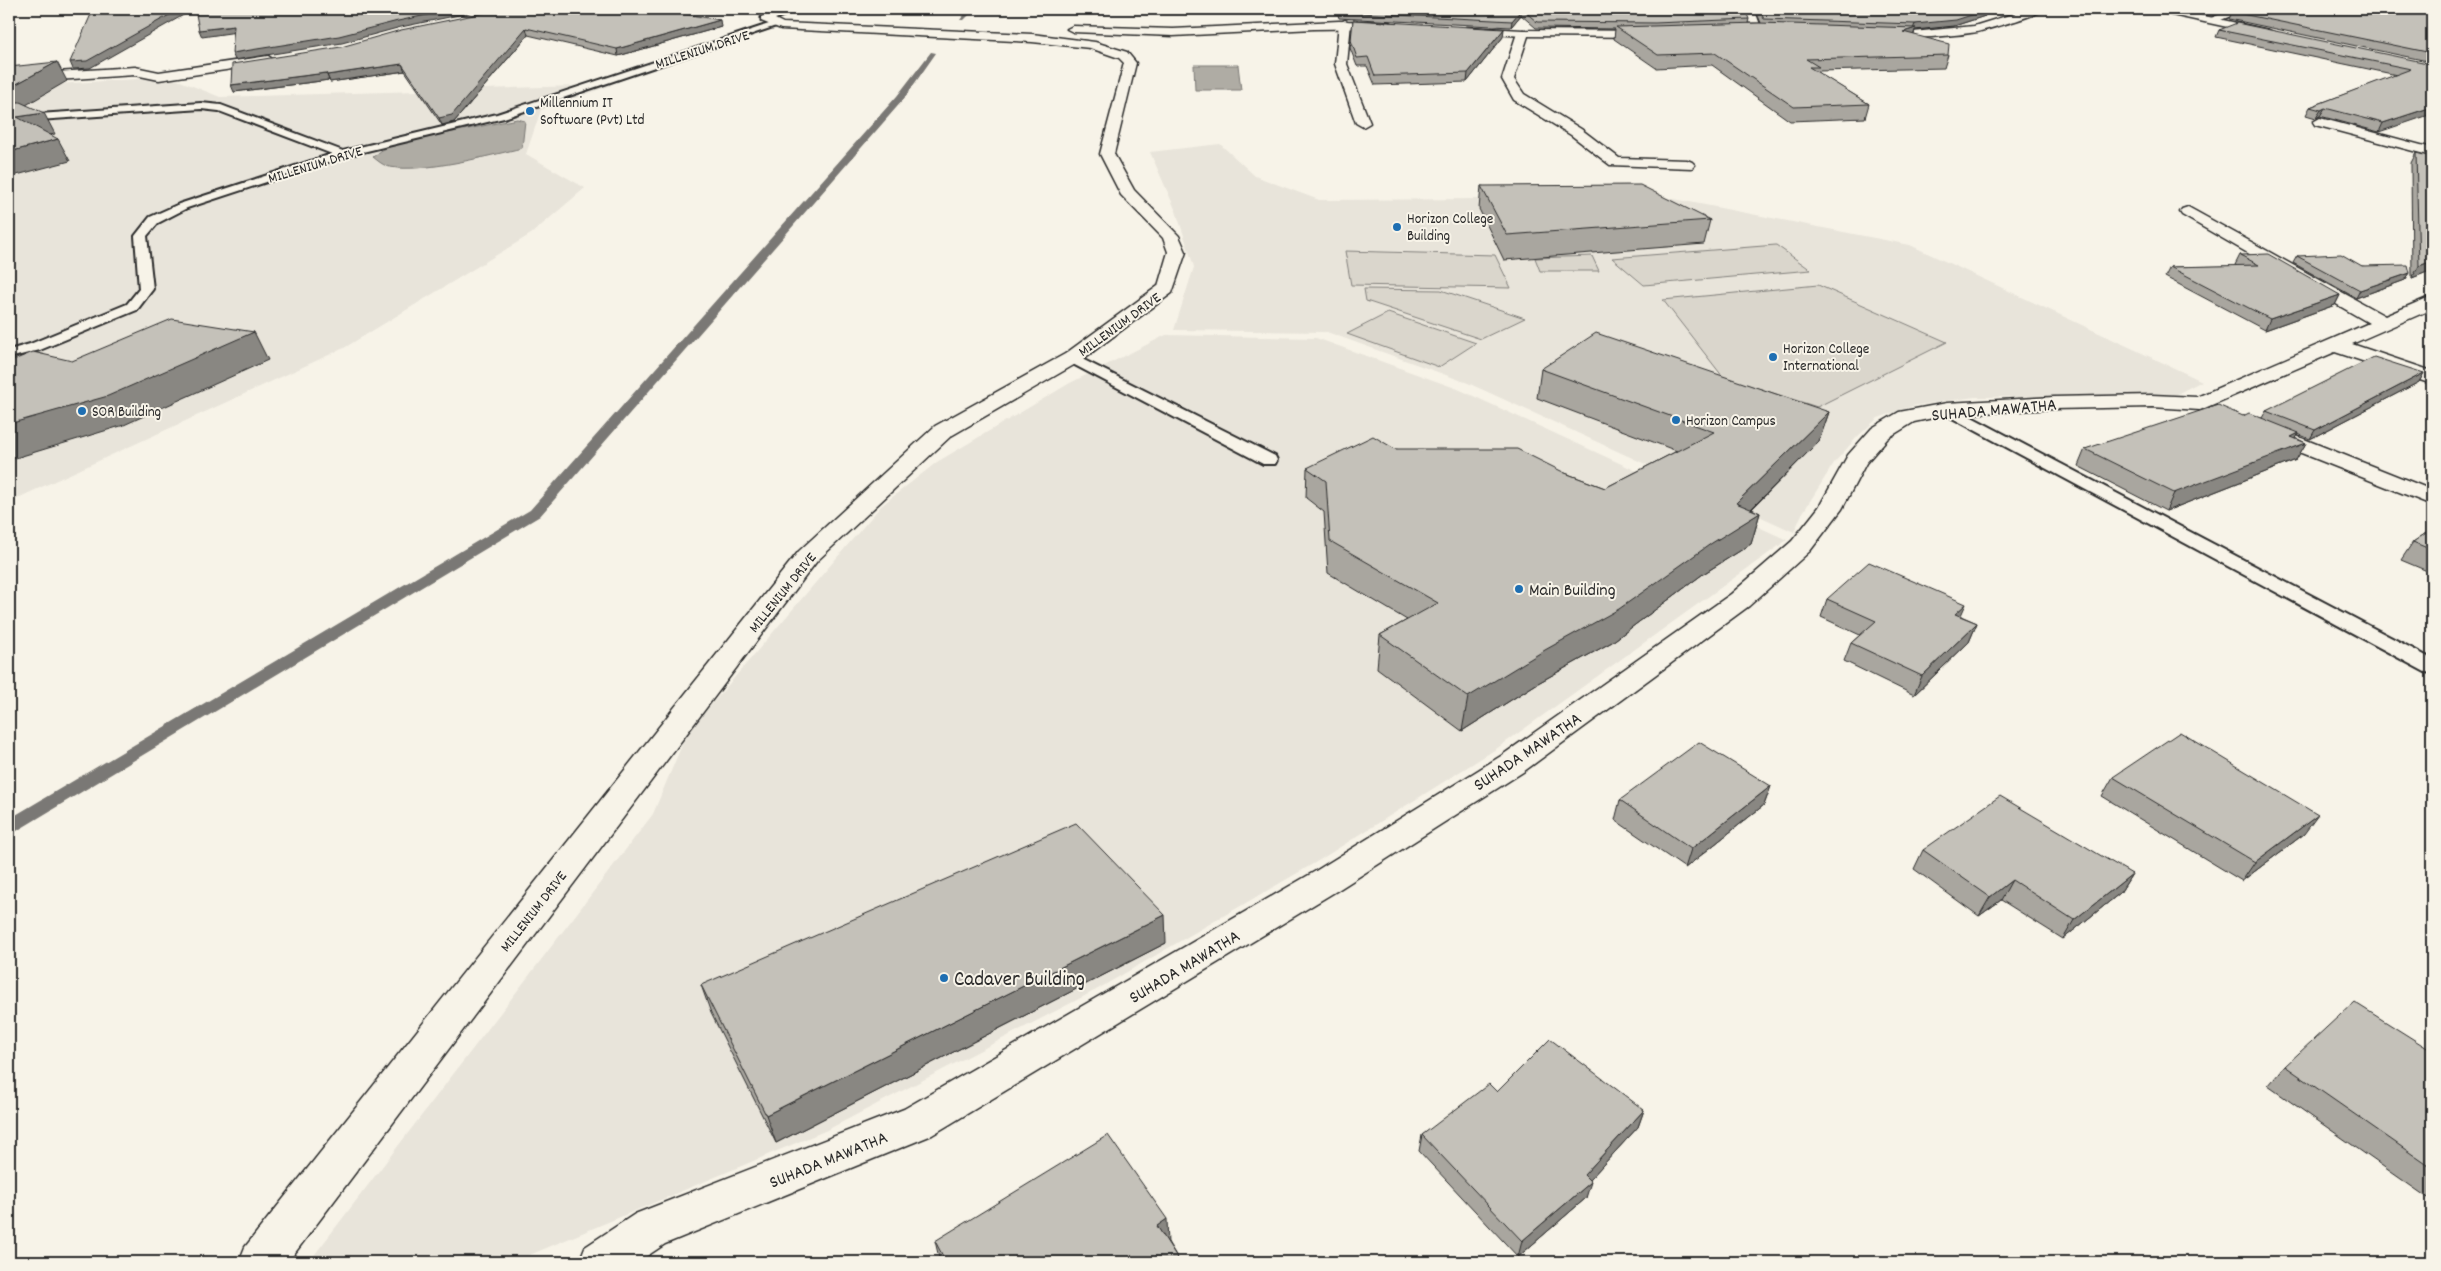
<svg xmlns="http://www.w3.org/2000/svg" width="2441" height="1271" viewBox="0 0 2441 1271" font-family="Dekko,sans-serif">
<rect width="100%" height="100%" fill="#f7f3e8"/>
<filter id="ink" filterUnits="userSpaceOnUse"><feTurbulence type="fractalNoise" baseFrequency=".02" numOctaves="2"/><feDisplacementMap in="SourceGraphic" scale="10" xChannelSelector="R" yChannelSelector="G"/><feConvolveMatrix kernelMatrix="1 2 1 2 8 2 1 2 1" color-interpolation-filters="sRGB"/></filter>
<g filter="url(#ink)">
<g fill="#e8e4da">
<polygon points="170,77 220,97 612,85 541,110 526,154 585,188 531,234 344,348 9,502 9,87"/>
<polygon points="1220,144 1255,176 1319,200 1669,198 1910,245 2202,381 2177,394 2127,397 1975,397 1913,406 1878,418 1857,437 1834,463 1802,514 1794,532 1468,383 1327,332 1174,330 1194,267 1176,211 1150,152"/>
<polygon points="1166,335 1316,338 1458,389 1787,540 1496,749 1318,861 1096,990 827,1130 513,1262 309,1262 653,814 687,733 881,506 937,462 1070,383"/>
</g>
<g fill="#dad6cc" stroke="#82807c">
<polygon points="1776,245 1811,270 1644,285 1612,258"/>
<polygon points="1345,251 1495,255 1511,288 1351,285"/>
<polygon points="1592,256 1599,271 1540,271 1535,258"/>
<polygon points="1818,285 1947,342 1817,407 1723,377 1663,300"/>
<polygon points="1364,289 1441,290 1525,318 1481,339 1366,301"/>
<polygon points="1388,313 1476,343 1439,367 1347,334"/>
</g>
<g fill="#afaca4" stroke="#7a7874">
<polygon points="1194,65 1238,65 1241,90 1195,90"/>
<path d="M517,119L525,121L522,148C488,156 424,173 390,167C384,166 378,161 373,157L382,150L399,143Z"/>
</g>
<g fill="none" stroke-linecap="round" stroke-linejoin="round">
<g fill="#7a7874" fill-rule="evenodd">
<polygon points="969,9 975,9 964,20 960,20"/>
<polygon points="931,52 936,53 903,100 540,516 15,832 9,833 9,819 530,510 897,96"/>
</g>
<g stroke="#2b2b2b" stroke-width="4">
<g id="service">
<polygon points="772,23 779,25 504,118 346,156 187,208 158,223 147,236 153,289 137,310 40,350 9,358 9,350 30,344 127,304 139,289 135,236 150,217 179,204 332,154 219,111 201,109 9,122 9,116 201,103 221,105 343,151 497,114"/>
<polygon points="1072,354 1275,456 1277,460 1275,464 1263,464 1067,361 1065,358 1067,355"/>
<polygon points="1947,404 2432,659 2432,673 2425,672 1941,412 1939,409"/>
</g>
</g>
<g stroke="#2b2b2b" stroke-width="3">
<g id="minor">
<polygon points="1716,9 1755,11 1762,30 1756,33 1752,32 1746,16 1721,12"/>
<polygon points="2233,9 2248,9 2216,22 2212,23 2206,20"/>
<polygon points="1345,20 1351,23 1347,64 1370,123 1363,127 1356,123 1335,64 1339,23"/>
<polygon points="1523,30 1529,33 1514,79 1524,94 1581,129 1619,158 1687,160 1692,162 1695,165 1692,168 1610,165 1571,135 1514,100 1502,79 1517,33"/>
<polygon points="268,56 274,60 272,63 159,80 135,75 9,83 9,75 135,67 159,72"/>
<polygon points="2320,118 2432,148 2432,156 2315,125 2313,122"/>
<polygon points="2188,207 2385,316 2432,296 2432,309 2352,344 2432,371 2432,384 2335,352 2200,410 2152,407 2054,409 1947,415 1914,422 1888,438 1866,463 1842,509 1810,551 1749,606 1523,772 1338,890 932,1135 665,1244 638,1262 579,1262 585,1247 635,1214 904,1109 1314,872 1501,756 1731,594 1792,541 1819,507 1848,455 1872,428 1899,412 1947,403 2054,397 2152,395 2197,397 2369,323 2182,215 2180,212 2182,209"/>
<polygon points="2269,425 2432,490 2432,505 2261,437 2258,432 2261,427"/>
</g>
</g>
<g stroke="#2b2b2b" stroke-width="3">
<g id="tertiary">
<polygon points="739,9 789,10 789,14 775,19 783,23 1032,34 1095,42 1127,52 1136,63 1114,154 1134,190 1179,236 1186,252 1172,293 1079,362 951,436 817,561 288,1262 239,1262 245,1247 799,551 935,426 1065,354 1158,286 1168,252 1163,238 1121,195 1100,154 1124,63 1119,58 1090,48 1032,42 781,29 761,21 761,17 767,14 744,12"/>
<path d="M2029,9H2045C2039,15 1988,29 1977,32C1962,35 1879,43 1871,35L1877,32H1913L1974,26Z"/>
<polygon points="2153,9 2172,9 2269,30 2275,33 2269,36 2158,12"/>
<polygon points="1339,21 1389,22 1395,25 1389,28 1314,29 1173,36 1073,32 1067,29 1073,26 1173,29"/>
<polygon points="1467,27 1523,30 1652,31 1658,34 1652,37 1523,36 1463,32 1461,30"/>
</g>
</g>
<use href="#service" fill="#f7f3e8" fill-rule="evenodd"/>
<use href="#minor" fill="#f7f3e8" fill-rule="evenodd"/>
<use href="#tertiary" fill="#f7f3e8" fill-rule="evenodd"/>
</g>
<g fill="#a9a69f" stroke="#2b2b2b">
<polygon points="503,9 659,9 658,9 721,27 618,56 528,35 454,122 442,125 405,71 330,82 329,80 234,92"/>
<polygon points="1336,9 1728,9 1749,19 1748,23 1761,23 1755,9 1748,9 1983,9 1985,16 1954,26 1915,30 1914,35 1948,55 1944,68 1818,71 1818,73 1869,104 1865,118 1790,121 1712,65 1656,68 1614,39 1615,29 1536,28 1521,15 1511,27 1339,18"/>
<polygon points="2175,9 2229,9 2212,15"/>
<polygon points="2432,9 2432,62 2229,19 2232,12"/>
<polygon points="1353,20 1503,37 1467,82 1375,85 1367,66 1357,66 1350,48"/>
<polygon points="2219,30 2432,64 2379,132 2320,116 2316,118 2306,115 2310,107 2397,75 2216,37"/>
<polygon points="2416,153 2432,157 2432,270 2412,278 2411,163"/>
<polygon points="1481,186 1710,220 1704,244 1504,260 1479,209"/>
<polygon points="2240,255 2340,295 2335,305 2265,330 2165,277 2170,267 2237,266 2235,265"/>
<polygon points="2297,256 2362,266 2410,273 2405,280 2356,298 2293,263"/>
<polygon points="1541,369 1829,412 1819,441 1752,509 1760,513 1751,544 1703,574 1612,642 1538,683 1462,731 1377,668 1380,635 1407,620 1328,573 1324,512 1306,498 1307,468 1395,449 1565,473 1605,488 1677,451 1537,398"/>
<polygon points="2424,373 2419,382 2310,439 2298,434 2296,438 2306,443 2296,460 2166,511 2078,466 2085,449 2243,416 2262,418 2266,411"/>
<polygon points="2432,529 2432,573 2401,560 2413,542"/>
<polygon points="1827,599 1961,616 1977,623 1969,642 1914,695 1844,661 1851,643 1860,635 1821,617"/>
<polygon points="2113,777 2304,834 2242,881 2102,796"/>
<polygon points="1771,786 1764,805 1685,868 1615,820 1620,800"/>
<polygon points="1923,850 2132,874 2120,893 2063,939 2001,900 1979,916 1914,869"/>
<polygon points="1166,943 776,1143 711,1013 701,985"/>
<polygon points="2432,1051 2432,1198 2431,1200 2268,1086 2285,1066"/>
<polygon points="1497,1092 1644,1110 1638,1127 1589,1180 1586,1198 1518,1257 1419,1151 1422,1135"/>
<polygon points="935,1241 1168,1242 1180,1262 940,1262"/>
</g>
<g fill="#898782" stroke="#2b2b2b">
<polygon points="180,9 194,9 90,68 73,69 70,62"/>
<polygon points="455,9 488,9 401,27 342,43 235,60 232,53"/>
<polygon points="1522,9 1521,15 1511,27 1512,21"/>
<polygon points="2215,9 2229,9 2212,15"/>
<polygon points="1987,10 1985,16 1954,26 1915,30 1912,40 1903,32 1913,29 1915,24"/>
<polygon points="720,20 721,27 618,56 617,49"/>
<polygon points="234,26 237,32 202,37 199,30"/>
<polygon points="526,28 528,35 454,122 442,125 439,118"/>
<polygon points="1504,29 1503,37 1467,82 1468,73"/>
<polygon points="57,62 67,81 9,115 9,88"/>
<polygon points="402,64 405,71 330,82 327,75"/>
<polygon points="326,73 329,80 234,92 231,85"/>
<polygon points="2432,107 2432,114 2379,132 2383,123"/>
<polygon points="2325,108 2320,116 2316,118 2321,110"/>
<polygon points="44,113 55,134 28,139 17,117"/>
<polygon points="58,139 70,161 9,177 9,152"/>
<polygon points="2432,261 2432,270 2412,278 2419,266"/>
<polygon points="2410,273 2405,280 2356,298 2360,290"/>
<polygon points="2340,295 2335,305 2265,330 2270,319"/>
<polygon points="254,332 268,360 124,425 9,460 9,424"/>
<polygon points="2424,373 2419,382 2310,439 2315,430"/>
<polygon points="1829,412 1819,441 1727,533 1760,513 1751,544 1703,574 1612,642 1538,683 1462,731 1468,697 1736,503"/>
<polygon points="2299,433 2290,449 2306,443 2296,460 2166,511 2174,493"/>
<polygon points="1966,604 1958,622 1955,614"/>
<polygon points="1977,623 1969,642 1914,695 1922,676"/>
<polygon points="1771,786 1764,805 1685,868 1691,849"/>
<polygon points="2318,815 2304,834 2242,881 2255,862"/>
<polygon points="2132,874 2120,893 2063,939 2074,920"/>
<polygon points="2012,880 2001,900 1979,916 1990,897"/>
<polygon points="1165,915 1166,943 776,1143 766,1115"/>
<polygon points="1644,1110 1638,1127 1579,1191 1584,1175"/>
<polygon points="1591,1182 1586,1198 1518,1257 1522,1241"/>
<polygon points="1167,1219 1168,1244 1157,1226"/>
</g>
<g fill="#c4c1b9" stroke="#2b2b2b">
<polygon points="105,9 180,9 87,61 70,62 92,12"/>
<polygon points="195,9 455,9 398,21 339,36 232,53 234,26 199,30"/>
<polygon points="503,9 656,9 720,20 617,49 526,28 452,115 439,118 402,64 327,75 326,73 231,85 232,64 341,47 401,30"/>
<polygon points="1338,9 1728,9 1746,12 1749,19 1655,23 1537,22 1522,9 1512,21 1340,12"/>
<polygon points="1759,9 1983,9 1987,10 1956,20 1915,24 1764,19"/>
<polygon points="2240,9 2432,9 2432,53 2232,12"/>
<polygon points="1353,20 1504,29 1468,73 1375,76 1368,57 1357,58 1351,40"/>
<polygon points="1759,23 1916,28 1903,32 1949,44 1948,55 1806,59 1819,67 1809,67 1869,104 1794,107 1715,53 1658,55 1616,27"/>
<polygon points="2237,23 2432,64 2432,107 2383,123 2325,108 2321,110 2310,107 2411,69 2219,30"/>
<polygon points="57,62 9,88 9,67"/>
<polygon points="9,102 20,102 44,113 17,117 58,139 9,152"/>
<polygon points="2416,153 2432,157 2432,261 2419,266"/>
<polygon points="1640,185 1710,220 1507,235 1481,186"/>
<polygon points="2268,254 2340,295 2270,319 2170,267 2259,265 2240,255"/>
<polygon points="2341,254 2362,266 2408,265 2410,273 2360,290 2297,256"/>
<polygon points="172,319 254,332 108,396 9,424 9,362 33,352 72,361"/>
<polygon points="1596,333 1829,412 1736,503 1760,513 1712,543 1619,609 1545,650 1468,697 1380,635 1438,603 1330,541 1326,481 1307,468 1373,436 1395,449 1517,449 1565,473 1605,488 1714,432 1541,369"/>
<polygon points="2374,357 2424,373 2315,430 2266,411"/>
<polygon points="2218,405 2243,416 2249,413 2299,433 2291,437 2306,443 2174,493 2085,449"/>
<polygon points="2432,529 2432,550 2413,542"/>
<polygon points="1869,562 1966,604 1955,614 1977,623 1922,676 1851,643 1876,621 1827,599"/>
<polygon points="2180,732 2318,815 2255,862 2113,777"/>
<polygon points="1699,742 1771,786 1691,849 1620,800"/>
<polygon points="2000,796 2132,874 2074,920 2012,880 1990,897 1923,850"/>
<polygon points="1076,823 1165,915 766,1115 701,985"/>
<polygon points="2354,1002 2432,1051 2432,1168 2285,1066"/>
<polygon points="1550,1039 1644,1110 1584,1175 1591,1182 1522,1241 1422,1135 1489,1084 1497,1092"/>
<polygon points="1108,1135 1167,1219 1157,1226 1180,1262 946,1262 935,1241"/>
</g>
</g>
<g fill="#1f6fb2" stroke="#f7f3e8" stroke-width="2">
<circle cx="530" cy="111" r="5"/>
<circle cx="1397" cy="227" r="5"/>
<circle cx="1773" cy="357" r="5"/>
<circle cx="82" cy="411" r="5"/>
<circle cx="1676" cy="420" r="5"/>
<circle cx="1519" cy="589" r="5"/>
<circle cx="944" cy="978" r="5"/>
</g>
<g text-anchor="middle" stroke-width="4" stroke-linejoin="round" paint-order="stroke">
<g font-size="15" fill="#2b2b2b" stroke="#f7f3e8">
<text transform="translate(702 49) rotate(-18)" y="5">MILLENIUM DRIVE</text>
<text transform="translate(315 164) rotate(-17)" y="5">MILLENIUM DRIVE</text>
<text transform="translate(1119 324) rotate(-36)" y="5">MILLENIUM DRIVE</text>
<text transform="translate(782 592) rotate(-51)" y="5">MILLENIUM DRIVE</text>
<text transform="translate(533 911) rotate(-52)" y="5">MILLENIUM DRIVE</text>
</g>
<g font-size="15" fill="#2b2b2b" stroke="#f7f3e8" text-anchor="start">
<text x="540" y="107">Millennium IT<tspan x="540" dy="17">Software (Pvt) Ltd</tspan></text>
<text x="1407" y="223">Horizon College<tspan x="1407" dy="17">Building</tspan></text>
<text x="1783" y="353">Horizon College<tspan x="1783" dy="17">International</tspan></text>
<text x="92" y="416">SOR Building</text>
<text x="1686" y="425">Horizon Campus</text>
</g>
<g font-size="18" fill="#2b2b2b" stroke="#f7f3e8">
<text transform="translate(1994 409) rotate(-5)" y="6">SUHADA MAWATHA</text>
<text transform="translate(1527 751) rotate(-34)" y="6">SUHADA MAWATHA</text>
<text transform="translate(1184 966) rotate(-31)" y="6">SUHADA MAWATHA</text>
<text transform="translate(828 1159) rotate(-22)" y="6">SUHADA MAWATHA</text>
</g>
<g font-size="18" fill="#2b2b2b" stroke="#f7f3e8" text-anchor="start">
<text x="1529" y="595">Main Building</text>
</g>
<g font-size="21" fill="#2b2b2b" stroke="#f7f3e8" text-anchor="start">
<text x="954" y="985">Cadaver Building</text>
</g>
</g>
<rect width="2441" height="1271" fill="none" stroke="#f7f3e8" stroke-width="30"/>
<rect x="15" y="15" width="2411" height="1241" fill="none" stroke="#2b2b2b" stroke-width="2" filter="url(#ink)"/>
</svg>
